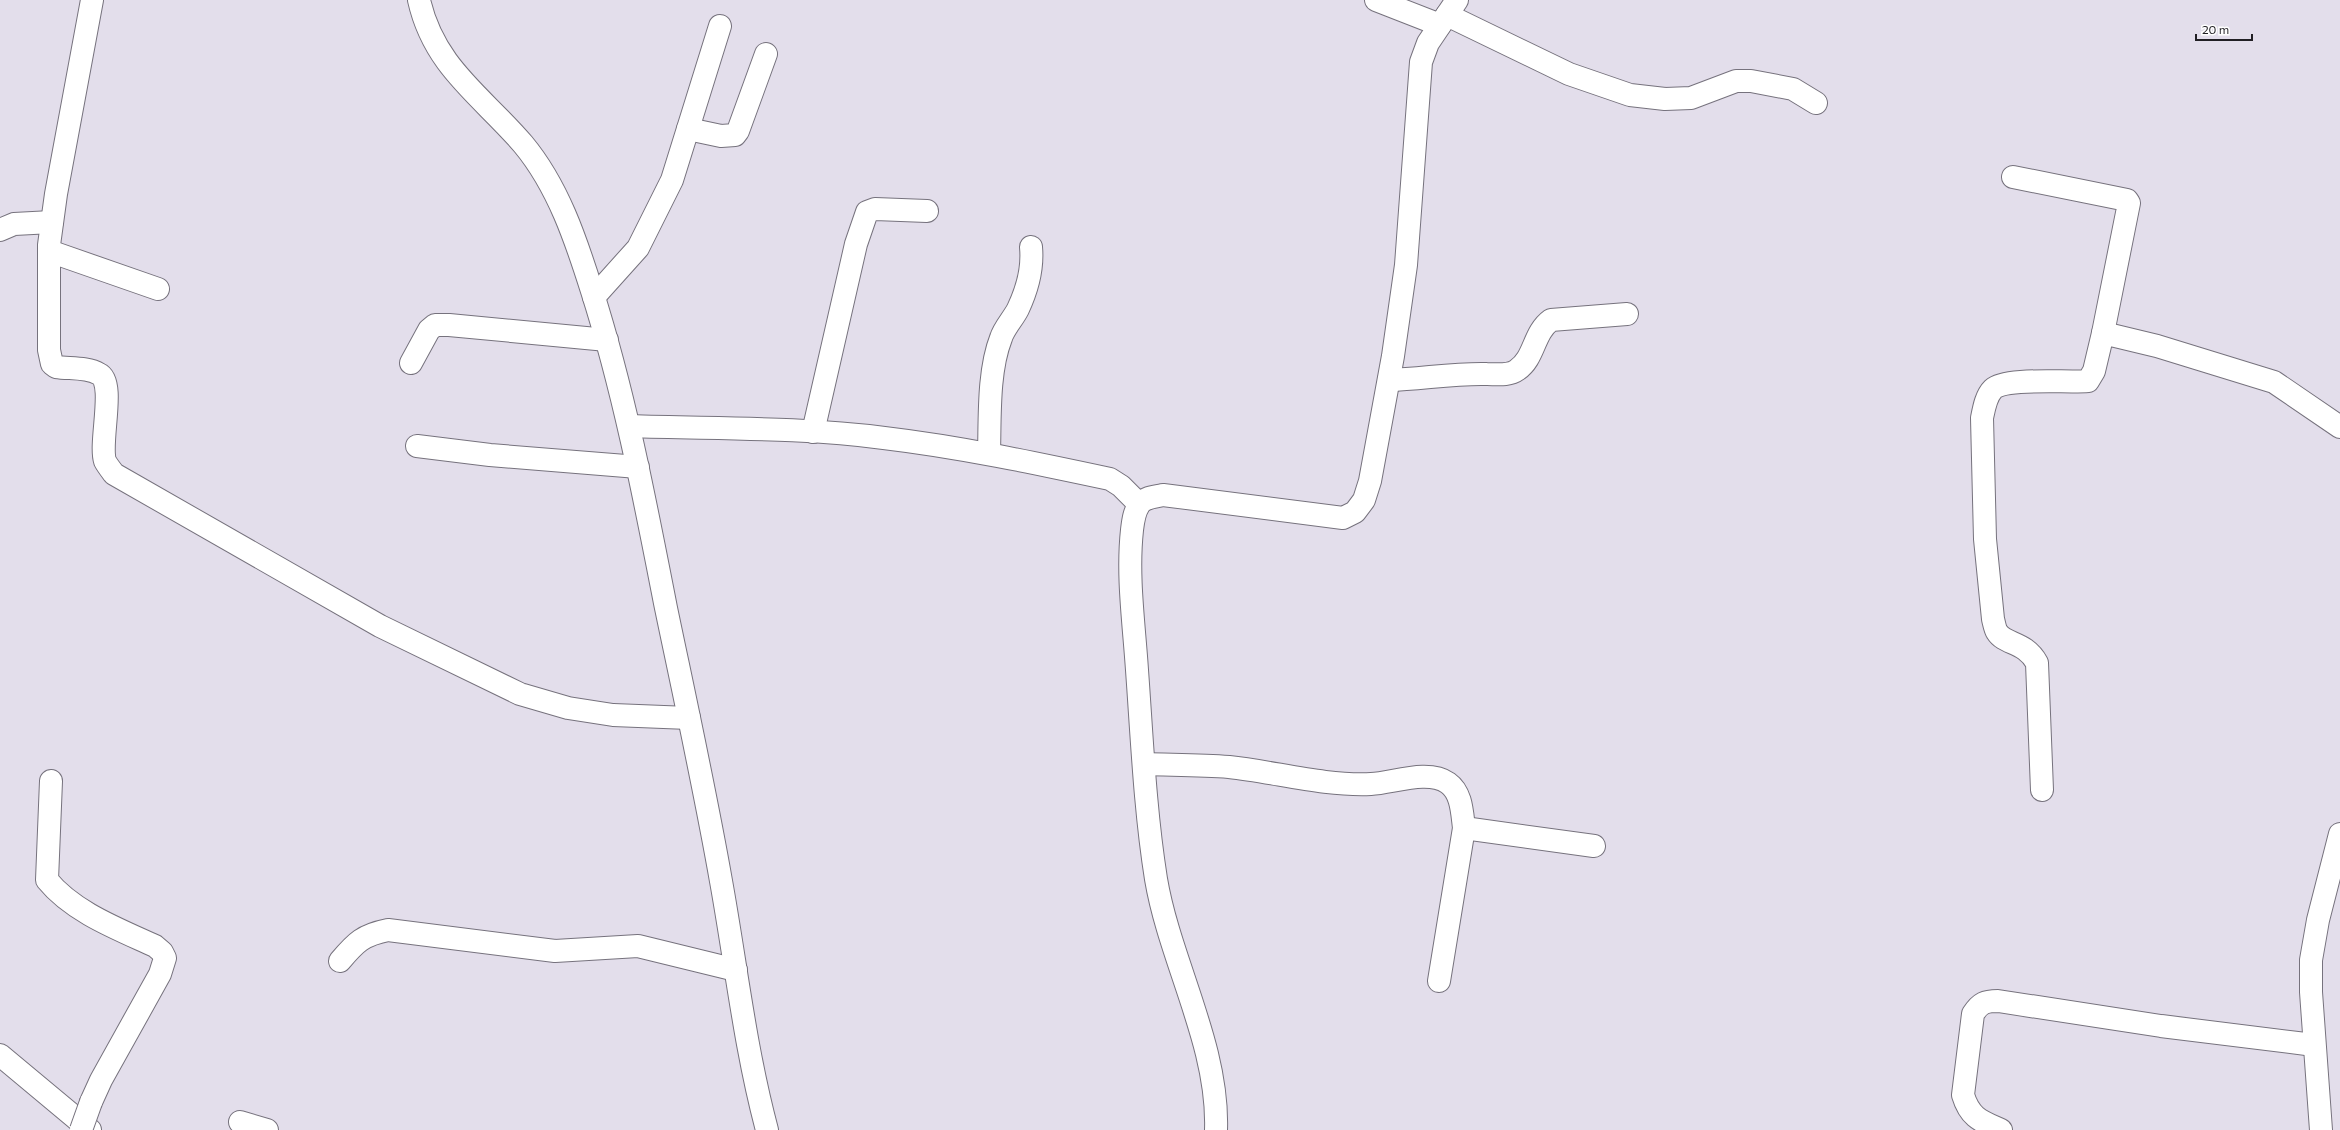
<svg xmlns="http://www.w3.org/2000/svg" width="2340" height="1130" viewBox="0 0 2340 1130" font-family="Commissioner,sans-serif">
<rect width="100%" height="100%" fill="#e3deeb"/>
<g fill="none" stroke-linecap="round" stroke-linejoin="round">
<g stroke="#76727d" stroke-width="24">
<g id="minor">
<path d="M92,0L56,194L49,245V350L52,364L56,367C70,369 87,367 99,374C116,382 99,442 105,461C107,465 111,470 114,474L380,626L520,694L568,708L613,715L689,718"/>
<path d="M419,0C434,67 482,96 523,144C558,186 576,240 592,291C625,395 645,501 666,608C685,699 705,790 721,881C736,964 745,1048 767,1130"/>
<polyline points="1376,0 1440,25"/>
<polyline points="1447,15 1569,74 1630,95 1665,99 1691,98 1736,81 1751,81 1793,89 1816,103"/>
<polyline points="688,129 721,136 735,135 738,131 766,54"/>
<polyline points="2013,177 2127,200 2129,203 2103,333"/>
<polyline points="0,230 14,224 52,222"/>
<polyline points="49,251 158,289"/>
<polyline points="594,297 638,248 672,180 720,26"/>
<polyline points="411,363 429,330 435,325 449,325 607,340"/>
<path d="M1389,380C1422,379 1454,373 1487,374C1496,374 1509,376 1517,370C1535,358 1533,333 1551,320L1627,314"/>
<path d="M630,426C714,429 800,427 884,438C960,447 1035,463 1110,479L1121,486L1139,504"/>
<polyline points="813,432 856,244 867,212 875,209 927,211"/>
<polyline points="417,446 490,455 638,467"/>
<path d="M989,453C990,418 988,371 1001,338C1004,328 1013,319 1018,309C1027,290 1033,268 1031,247"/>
<path d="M1144,764C1172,765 1201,765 1229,767C1276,772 1323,786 1371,784C1393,783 1428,769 1448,783C1462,793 1462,813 1464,828L1439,981"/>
<path d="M51,781L47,880C73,912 118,929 155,946L162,952L165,958L160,974L101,1080L91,1102"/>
<path d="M2042,790L2037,663C2025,641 2005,645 1997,632C1995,629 1994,623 1993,619L1985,539L1982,418C1984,408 1986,396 1993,389C2006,377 2068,383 2088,381L2094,371L2103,333L2157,346L2274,382L2340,427"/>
<polyline points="1464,828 1594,846"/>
<path d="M340,961C356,942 363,935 388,930L555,951L638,946L736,970"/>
<polyline points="0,1055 90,1130"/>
<polyline points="240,1122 267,1130"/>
<path d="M1216,1130C1219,1045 1170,962 1156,879C1145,810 1142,739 1137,670C1134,624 1127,576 1132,530C1133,522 1134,512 1139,505C1144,497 1155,497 1163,495L1343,518L1355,512L1364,500L1370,481L1393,356L1406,265L1421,62L1428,43L1457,0"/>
<path d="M2001,1130C1981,1121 1970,1118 1963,1095L1973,1014C1980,1003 1985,1001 1998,1001L2161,1026L2314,1045"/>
<polyline points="2321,1130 2311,992 2311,960 2318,920 2340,834"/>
</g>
</g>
<use href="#minor" stroke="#fff" stroke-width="22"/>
<g stroke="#76727d" stroke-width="24" stroke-linecap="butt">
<polyline id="minor-bridge" points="81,1130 91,1102"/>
</g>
<use href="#minor-bridge" stroke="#fff" stroke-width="22"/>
</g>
<path d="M2196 34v6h56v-6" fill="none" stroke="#211f24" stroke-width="2"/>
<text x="2202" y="34" font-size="12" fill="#211f24" stroke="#ffffff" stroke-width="3" paint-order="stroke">20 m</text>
</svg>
